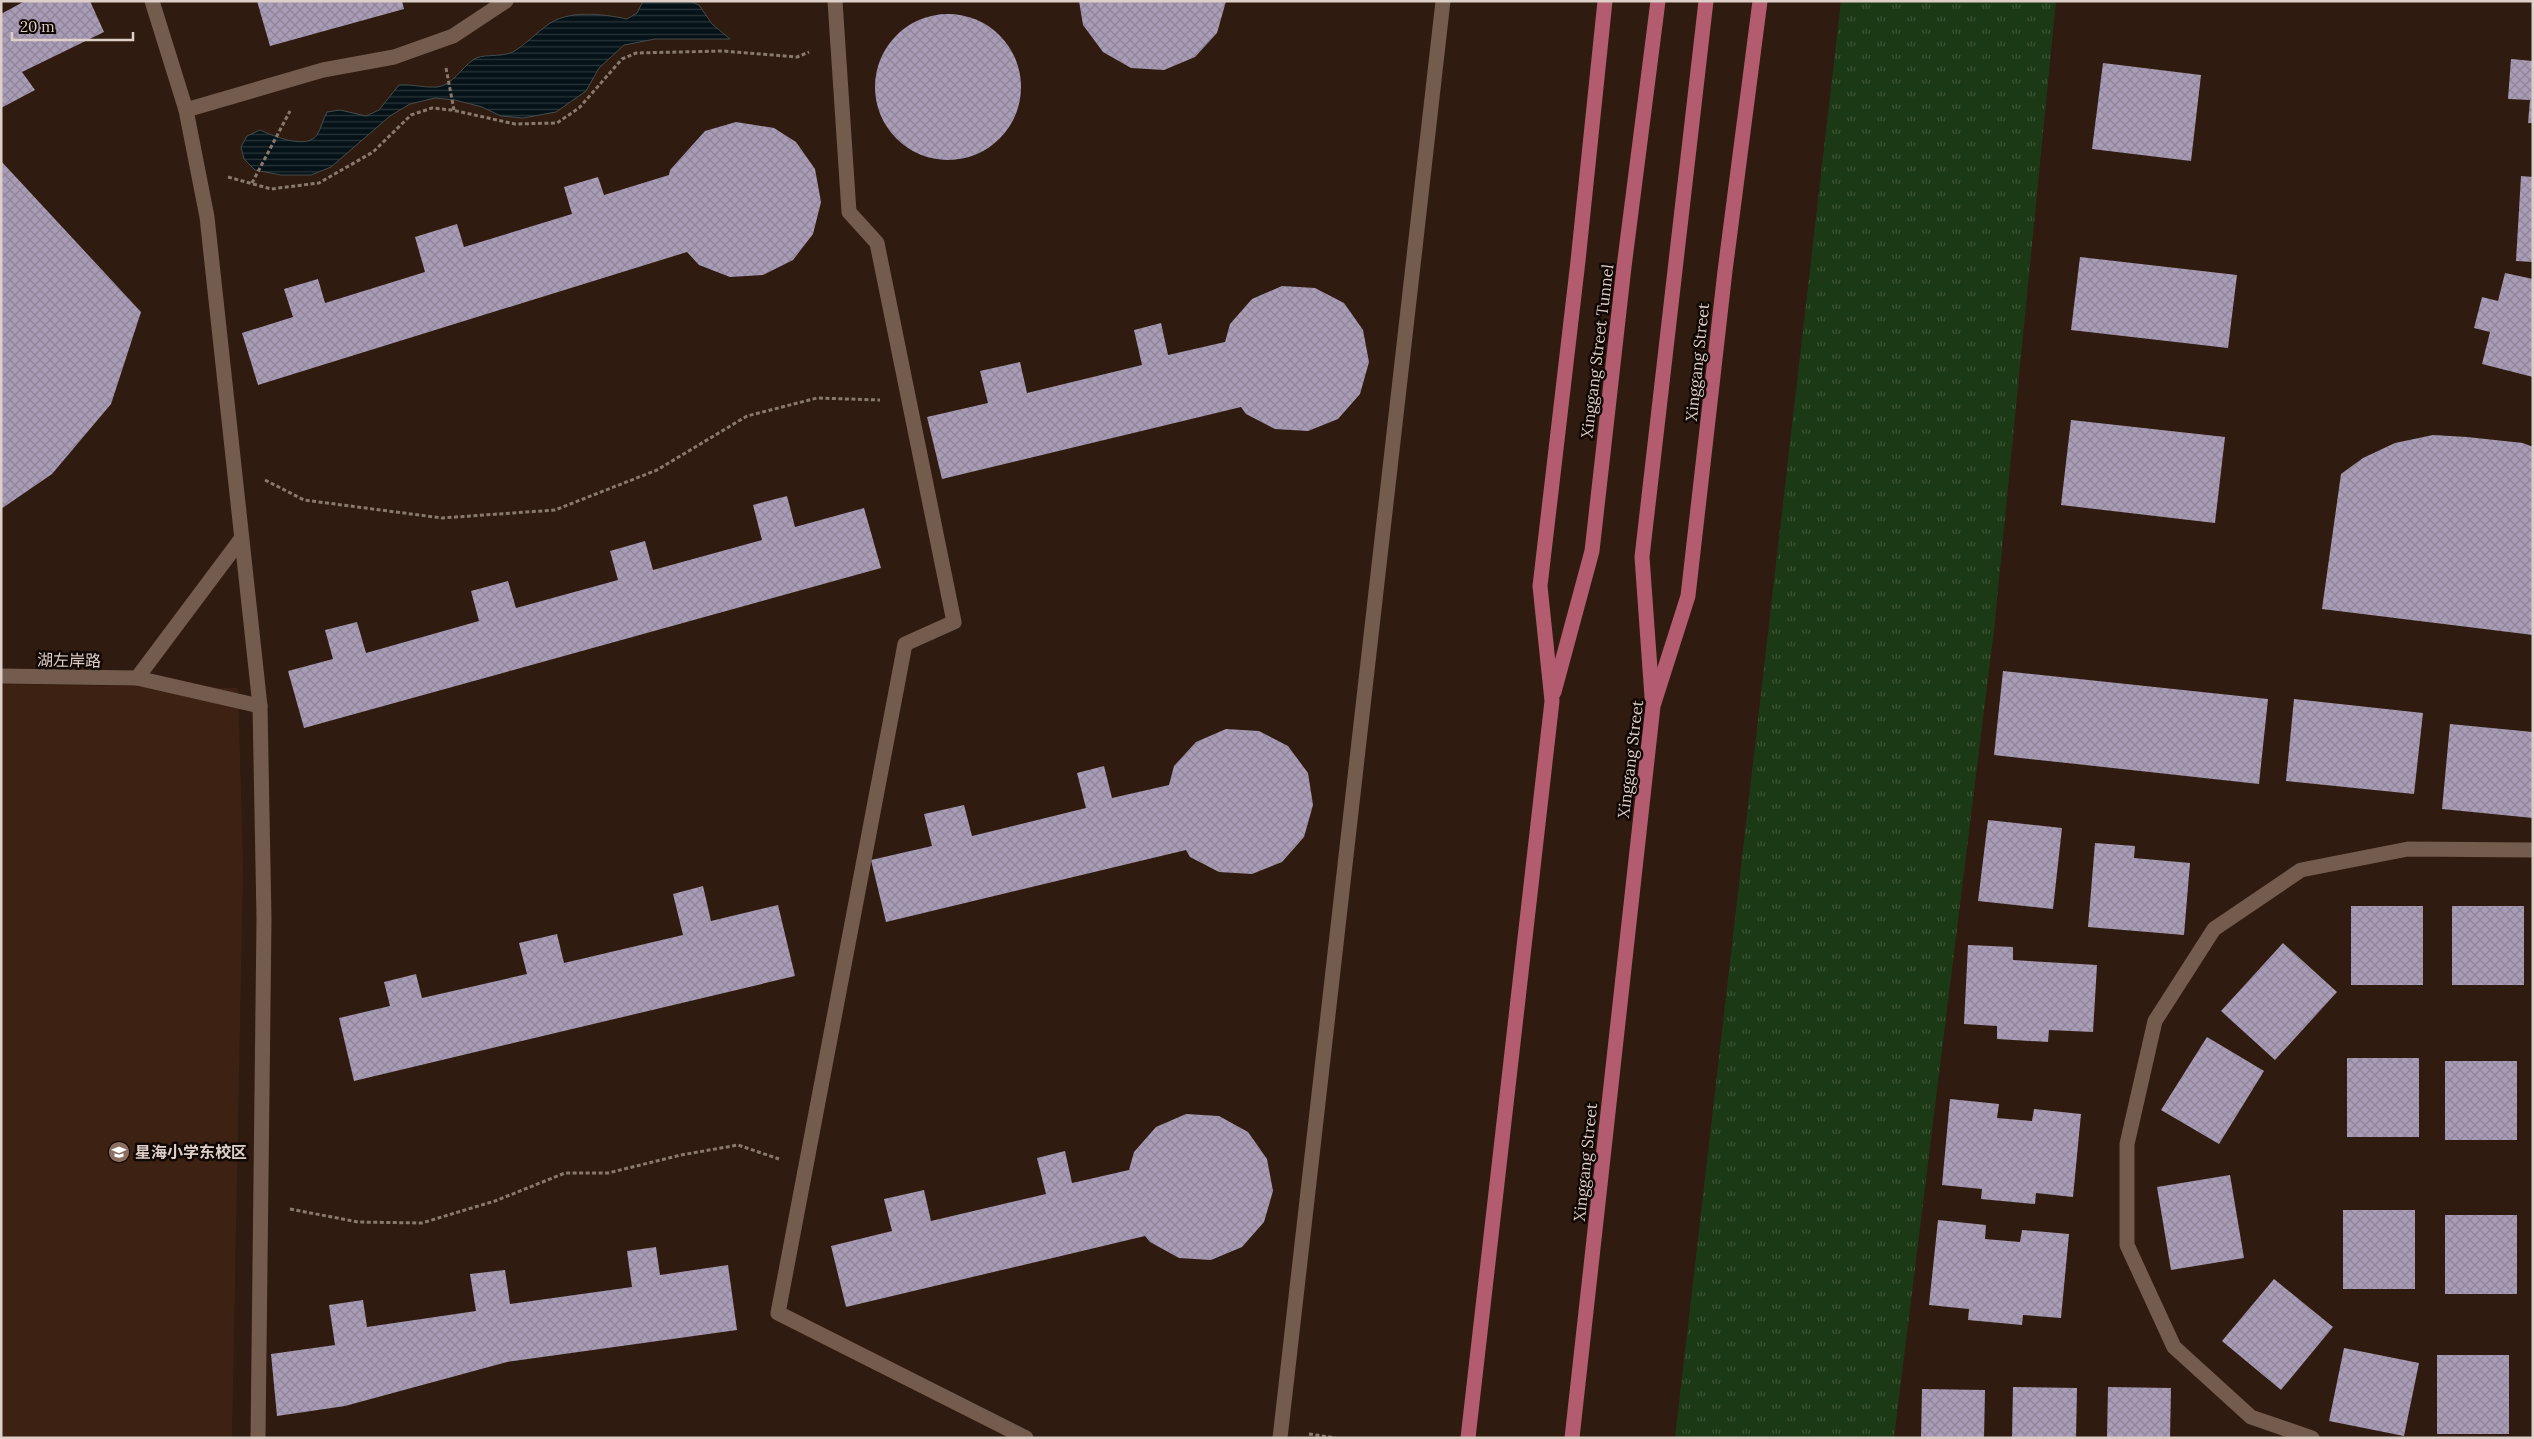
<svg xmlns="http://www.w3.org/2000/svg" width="2534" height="1439" viewBox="0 0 2534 1439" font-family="Lora,'Noto Sans SC',serif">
<defs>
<pattern id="grass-tufts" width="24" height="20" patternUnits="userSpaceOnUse" patternTransform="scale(1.25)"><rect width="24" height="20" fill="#1c3916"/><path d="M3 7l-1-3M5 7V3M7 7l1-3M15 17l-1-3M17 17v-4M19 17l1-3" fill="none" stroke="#3d5536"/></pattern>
<pattern id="water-rules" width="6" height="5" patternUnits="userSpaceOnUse" patternTransform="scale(1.25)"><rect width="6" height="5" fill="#051318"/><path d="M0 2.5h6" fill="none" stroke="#293438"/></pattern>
<pattern id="building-cross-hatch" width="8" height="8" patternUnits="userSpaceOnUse" patternTransform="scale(1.25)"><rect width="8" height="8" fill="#a89cb6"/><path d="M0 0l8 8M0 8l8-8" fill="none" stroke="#8f8498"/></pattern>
</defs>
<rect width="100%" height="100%" fill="#2f1b0f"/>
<polygon fill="#3d2213" points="1,684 238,688 243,867 232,1438 1,1438"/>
<polygon fill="url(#grass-tufts)" points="1841,1 2056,1 1994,630 1894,1438 1675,1438"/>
<path fill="url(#water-rules)" stroke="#464c4d" d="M643,1H690L699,5L712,24L730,39H655L624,45L599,68L586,91L556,112L523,118L501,116L482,107L455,100L435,98L410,104L390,116L331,167L311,175H281L255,170L244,159L241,147L247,136L260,130C273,136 307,150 317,135C321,129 323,119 327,112L340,110L366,116L379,110L399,85C412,84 425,88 437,87C453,85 461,68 473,60C481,53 499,58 513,52C525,45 535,34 546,26C567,9 603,14 627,19L637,13Z"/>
<g fill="url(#building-cross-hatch)">
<polygon points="25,1 90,1 104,32 22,72 35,90 1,108 1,14"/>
<polygon points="257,1 402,1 404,9 270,46"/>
<polygon points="1079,1 1226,1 1217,33 1195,57 1164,70 1131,68 1103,52 1083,25"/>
<circle cx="948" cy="87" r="73"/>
<polygon points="2511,59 2533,61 2533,123 2528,123 2530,100 2508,99"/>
<polygon points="2103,63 2201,75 2191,161 2092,149"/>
<polygon points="736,122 774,128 796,142 815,169 821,202 813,234 793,260 763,275 730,277 699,265 687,252 258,385 242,333 293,317 284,289 318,279 325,303 425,272 415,237 457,224 464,247 572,214 564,187 598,177 604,195 669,175 670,170 705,131"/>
<polygon points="1,161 141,312 111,404 52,474 1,509"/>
<polygon points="2521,176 2533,177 2533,262 2516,261"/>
<polygon points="2080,257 2237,275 2228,348 2071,330"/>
<polygon points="2505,273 2533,279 2533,377 2482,364 2490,332 2474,328 2482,297 2498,301"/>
<polygon points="1282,286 1315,288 1344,303 1363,330 1369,362 1360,394 1338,419 1308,431 1275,429 1246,414 1241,407 942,479 927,417 988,403 980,371 1020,362 1027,393 1142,365 1134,330 1161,323 1168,355 1225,342 1230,324 1252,299"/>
<polygon points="2071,420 2225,437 2215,523 2061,505"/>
<polygon points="2433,435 2467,437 2523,443 2533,447 2533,635 2322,609 2341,474 2363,458 2395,443"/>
<polygon points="787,496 795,527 864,508 881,568 304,728 288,671 333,659 325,630 357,622 366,653 479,621 471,591 508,581 516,608 618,580 610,551 645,541 653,570 762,540 753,505"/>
<polygon points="2003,671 2268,699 2259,784 1994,755"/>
<polygon points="2294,699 2423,713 2414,794 2286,781"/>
<polygon points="2450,724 2533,732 2533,818 2442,809"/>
<polygon points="1226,729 1259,731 1288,746 1308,773 1313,805 1304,837 1282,862 1252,874 1219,872 1190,857 1186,850 886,922 871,860 932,846 924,814 964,805 972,836 1086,808 1077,773 1104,766 1112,798 1169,785 1174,766 1196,742"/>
<polygon points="1988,820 2062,828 2053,909 1978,901"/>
<polygon points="2095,843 2135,846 2134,858 2190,863 2184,935 2088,927"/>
<polygon points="703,886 711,921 778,905 795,976 354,1081 339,1018 390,1006 384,982 416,974 422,998 527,974 519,943 557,934 564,963 683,935 673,894"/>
<rect x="2351" y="906" width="72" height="79"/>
<rect x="2452" y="906" width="72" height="79"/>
<polygon points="2283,943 2337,992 2275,1060 2221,1011"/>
<polygon points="1968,945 2013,947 2013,960 2097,965 2093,1032 2049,1030 2048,1042 1997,1039 1997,1026 1964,1024"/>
<polygon points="2207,1037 2264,1071 2219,1144 2161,1110"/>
<rect x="2347" y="1058" width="72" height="79"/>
<rect x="2445" y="1061" width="72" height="79"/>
<polygon points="1950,1099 1999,1104 1997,1118 2032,1121 2034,1109 2081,1114 2073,1197 2036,1193 2035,1204 1981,1199 1982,1189 1942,1185"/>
<polygon points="1186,1114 1219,1116 1248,1132 1267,1159 1273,1191 1264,1222 1242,1247 1211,1260 1179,1258 1150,1242 1145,1236 846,1307 831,1246 892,1231 884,1199 924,1190 931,1221 1046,1194 1037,1158 1065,1151 1072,1183 1129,1170 1134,1152 1156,1127"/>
<polygon points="2230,1175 2244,1258 2171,1270 2157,1187"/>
<rect x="2343" y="1210" width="72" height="79"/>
<rect x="2445" y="1215" width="72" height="79"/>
<polygon points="1938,1220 1986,1225 1985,1239 2020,1242 2022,1230 2069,1234 2061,1318 2023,1315 2022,1325 1968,1320 1969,1309 1929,1305"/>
<polygon points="656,1247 660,1275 728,1265 737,1330 507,1362 345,1406 277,1416 271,1354 335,1345 329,1305 363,1300 367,1327 476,1311 470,1274 505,1270 510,1304 632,1287 627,1251"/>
<polygon points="2274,1279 2333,1327 2281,1390 2222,1341"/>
<polygon points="2344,1348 2419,1363 2404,1436 2329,1421"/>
<rect x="2437" y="1355" width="72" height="79"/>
<polygon points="2013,1387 2077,1388 2076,1438 2012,1438"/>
<polygon points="2108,1387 2171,1388 2170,1438 2107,1438"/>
<polygon points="1922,1389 1985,1390 1984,1438 1921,1438"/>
</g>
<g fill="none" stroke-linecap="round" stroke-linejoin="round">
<g stroke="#89786e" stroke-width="3" stroke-dasharray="4 2.5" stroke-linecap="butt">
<polyline points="446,68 454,110"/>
<polyline points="228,177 271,189 319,183 373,152 411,115 432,108 452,110 515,124 557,123 579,108 622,59 636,53 723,51 797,57 809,52"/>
<polyline points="252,183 290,111"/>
<polyline points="265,480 304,500 442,518 555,510 657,470 747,416 817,398 880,400"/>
<polyline points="290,1209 358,1222 422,1223 495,1201 565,1173 608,1173 681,1155 738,1145 779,1159"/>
<polyline points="1309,1434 1336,1438"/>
</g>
<g stroke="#735b4d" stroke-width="15">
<polyline points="152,1 186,110 207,217 260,706 264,919 258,1438"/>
<polyline points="835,1 849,212 877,243 954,622 905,644 778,1313 1026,1438"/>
<polyline points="186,110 323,70 394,57 453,36 506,1"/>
<polyline points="241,539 137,678 260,706"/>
<polyline points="1280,1438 1443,1"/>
<polyline points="2312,1438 2251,1417 2174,1347 2127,1245 2127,1144 2155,1021 2214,929 2301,870 2408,849 2533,850"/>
</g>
<polyline stroke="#735b4d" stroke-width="15" points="1,676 137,678"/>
<g stroke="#b35b6f" stroke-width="15">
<polyline points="1554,692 1592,551 1624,267 1658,1"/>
<polyline points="1652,697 1642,557 1706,1"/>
<polyline points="1468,1438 1552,701 1540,586 1578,261 1605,1"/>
<polyline points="1572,1438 1653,706 1688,596 1725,271 1760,1"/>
</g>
</g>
<defs>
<g id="school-disc" transform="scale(1.125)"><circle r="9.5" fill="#8d6e63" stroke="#110804"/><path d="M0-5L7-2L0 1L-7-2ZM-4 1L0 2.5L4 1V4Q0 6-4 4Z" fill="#fff"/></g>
</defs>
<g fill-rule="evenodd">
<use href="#school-disc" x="119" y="1152"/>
</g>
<g text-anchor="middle" stroke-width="5" stroke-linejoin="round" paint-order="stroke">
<g font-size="16" fill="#ded0c8" stroke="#110804">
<text transform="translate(1597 351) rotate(-83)" y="6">Xinggang Street Tunnel</text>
<text transform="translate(1697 362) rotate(-84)" y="6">Xinggang Street</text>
<text transform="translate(69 660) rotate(1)" y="6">湖左岸路</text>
<text transform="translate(1630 759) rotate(-83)" y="6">Xinggang Street</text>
<text transform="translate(1585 1162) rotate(-84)" y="6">Xinggang Street</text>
</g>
<g font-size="16" font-weight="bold" fill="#ded0c8" stroke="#110804" text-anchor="start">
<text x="135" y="1158">星海小学东校区</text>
</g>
</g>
<rect width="2534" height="1439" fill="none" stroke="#ded0c8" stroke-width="5"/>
<path d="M12 32v8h121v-8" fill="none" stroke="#ded0c8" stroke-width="2.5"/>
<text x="20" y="32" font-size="15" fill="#ded0c8" stroke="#110804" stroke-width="4" paint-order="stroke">20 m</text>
</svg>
